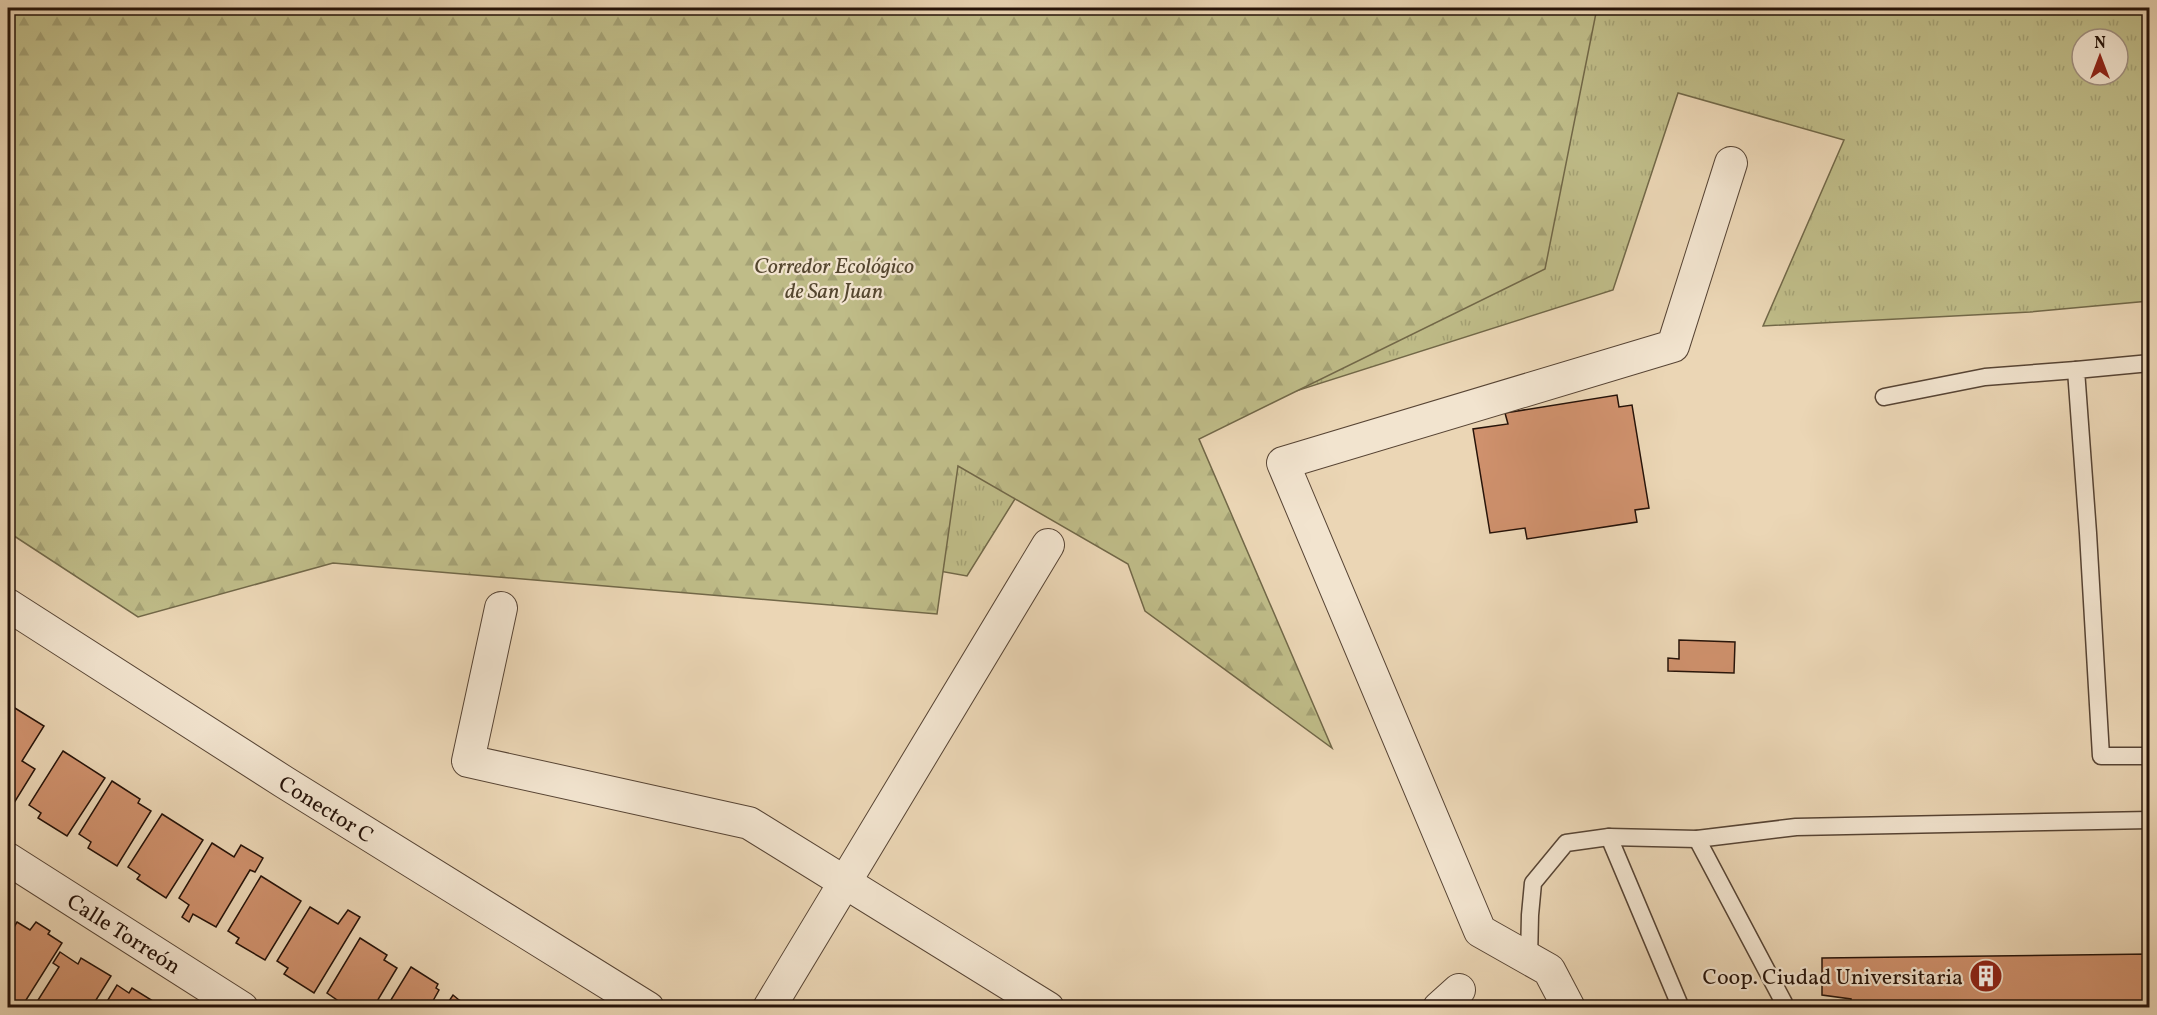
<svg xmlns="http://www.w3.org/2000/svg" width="2157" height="1015" viewBox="0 0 2157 1015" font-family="Vollkorn,serif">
<defs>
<pattern id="grass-tufts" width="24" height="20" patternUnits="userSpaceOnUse" patternTransform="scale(1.5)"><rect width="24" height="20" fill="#bfbc88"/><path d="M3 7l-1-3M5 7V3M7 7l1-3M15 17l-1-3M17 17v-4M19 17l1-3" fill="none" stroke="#a4a174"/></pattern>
<pattern id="forest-firs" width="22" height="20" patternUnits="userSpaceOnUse" patternTransform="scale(1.5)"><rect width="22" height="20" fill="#bfbc88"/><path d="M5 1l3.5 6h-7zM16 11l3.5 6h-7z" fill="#a4a174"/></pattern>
</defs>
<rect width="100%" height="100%" fill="#ebd6b5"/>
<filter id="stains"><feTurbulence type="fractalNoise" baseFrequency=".00333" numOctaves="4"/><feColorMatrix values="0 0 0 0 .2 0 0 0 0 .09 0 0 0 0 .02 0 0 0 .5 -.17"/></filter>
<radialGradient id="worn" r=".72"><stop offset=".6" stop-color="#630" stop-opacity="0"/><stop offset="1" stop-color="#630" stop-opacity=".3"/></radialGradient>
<path fill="url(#grass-tufts)" stroke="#726848" stroke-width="1.5" fill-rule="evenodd" d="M8,8H2149V301L2030,312L1763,326L1844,140L1678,93L1613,290L1258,403L1061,425L967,576L850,555ZM2082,39H2118V75H2082Z"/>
<polygon fill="url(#forest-firs)" stroke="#726848" stroke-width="1.5" points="8,8 1597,8 1545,269 1199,439 1332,748 1145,611 1128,564 958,466 937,614 333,563 138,617 8,532"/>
<g fill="#cf916d" stroke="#261309" stroke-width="1.5">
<polygon points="1617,395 1619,407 1632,405 1649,508 1635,510 1637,522 1527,539 1525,528 1490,533 1473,429 1508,424 1505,413"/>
<polygon points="1679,640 1735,642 1734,673 1668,671 1668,658 1679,659"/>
<polygon points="10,705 44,726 22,761 35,769 14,803 8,799 8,709"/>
<polygon points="63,751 105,778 67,836 38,818 41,813 29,805"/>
<polygon points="112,781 140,799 138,803 151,811 117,866 88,848 91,842 79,834"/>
<polygon points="162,814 203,840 166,898 137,879 140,875 128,867"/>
<polygon points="212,843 234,857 241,845 263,858 255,872 250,870 216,927 193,914 189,922 182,917 189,905 179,898"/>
<polygon points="261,876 301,901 265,960 236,943 239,938 228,931"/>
<polygon points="310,907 338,924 348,910 360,917 314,993 284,974 288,968 277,961"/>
<polygon points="17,922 30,930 36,922 50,931 48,934 62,943 21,1008 8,1008 8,937"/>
<polygon points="360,938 387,955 384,960 397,968 373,1008 338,1008 334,1005 337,1000 327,993"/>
<polygon points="60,952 78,964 81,958 111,976 91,1008 33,1008 59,967 53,963"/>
<polygon points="2150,954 2150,1008 1850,1008 1851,999 1822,995 1822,958"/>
<polygon points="411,967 438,984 436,988 439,990 429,1008 386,1008"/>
<polygon points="117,985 129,993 132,988 161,1006 160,1008 103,1008"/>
<polygon points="453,995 459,1000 472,1008 445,1007"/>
</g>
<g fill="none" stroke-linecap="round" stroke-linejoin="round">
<g stroke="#574434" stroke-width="19">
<g id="lane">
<polyline points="2150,363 2076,370 2088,533 2101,756 2150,756"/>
<polyline points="1884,397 1985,377 2076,370"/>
<polyline points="1609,837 1681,1008"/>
<polyline points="1697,839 1784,1003"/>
<polyline points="1529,959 1530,915 1533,883 1566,843 1609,837 1697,839 1796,827 2150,820"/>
</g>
</g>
<g stroke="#574434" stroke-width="34">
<g id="street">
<path id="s1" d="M8,605L284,782L648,1008"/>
<polyline points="501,608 468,761 749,823 1048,1008"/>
<path id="s2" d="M8,859L242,1008"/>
<polyline points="769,1008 1048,545"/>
<polyline points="1439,1008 1459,990"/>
<polyline points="1569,1008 1549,970 1480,931 1283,463 1673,346 1731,163"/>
</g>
</g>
<use href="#lane" stroke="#f2e4cf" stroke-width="16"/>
<use href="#street" stroke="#f2e4cf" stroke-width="32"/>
</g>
<defs>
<g id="building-disc" transform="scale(1.725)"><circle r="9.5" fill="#8f2418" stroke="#f2e4cf"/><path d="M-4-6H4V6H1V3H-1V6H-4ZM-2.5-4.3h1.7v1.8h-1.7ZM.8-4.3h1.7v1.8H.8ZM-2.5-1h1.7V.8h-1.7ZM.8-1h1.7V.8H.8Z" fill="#fff"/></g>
</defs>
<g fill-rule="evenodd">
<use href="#building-disc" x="1986" y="976"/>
</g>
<g text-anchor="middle" stroke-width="4.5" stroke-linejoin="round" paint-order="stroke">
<g font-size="22" font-style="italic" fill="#54462f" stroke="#f2e4cf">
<text x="834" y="273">Corredor Ecológico<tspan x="834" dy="25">de San Juan</tspan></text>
</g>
<g font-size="22" fill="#261309" stroke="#f2e4cf">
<text dy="8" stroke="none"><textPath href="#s1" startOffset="378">Conector C</textPath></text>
<text dy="8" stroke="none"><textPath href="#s2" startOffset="138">Calle Torreón</textPath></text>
</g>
<g font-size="22" fill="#261309" stroke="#f2e4cf" text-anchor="end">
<text x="1963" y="984">Coop. Ciudad Universitaria</text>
</g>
</g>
<rect width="2157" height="1015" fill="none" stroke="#ebd6b5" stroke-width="30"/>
<rect x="9" y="9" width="2139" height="997" fill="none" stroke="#261309" stroke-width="3"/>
<rect x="15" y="15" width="2127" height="985" fill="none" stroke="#261309" stroke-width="1.5"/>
<g transform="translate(2100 57)"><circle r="28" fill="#f2e4cf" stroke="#a09080" stroke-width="1.5"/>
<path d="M0-4.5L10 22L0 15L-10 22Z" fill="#8f2418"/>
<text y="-9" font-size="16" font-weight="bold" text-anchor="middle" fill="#261309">N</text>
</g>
<rect width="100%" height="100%" filter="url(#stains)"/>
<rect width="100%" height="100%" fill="url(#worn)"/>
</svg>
